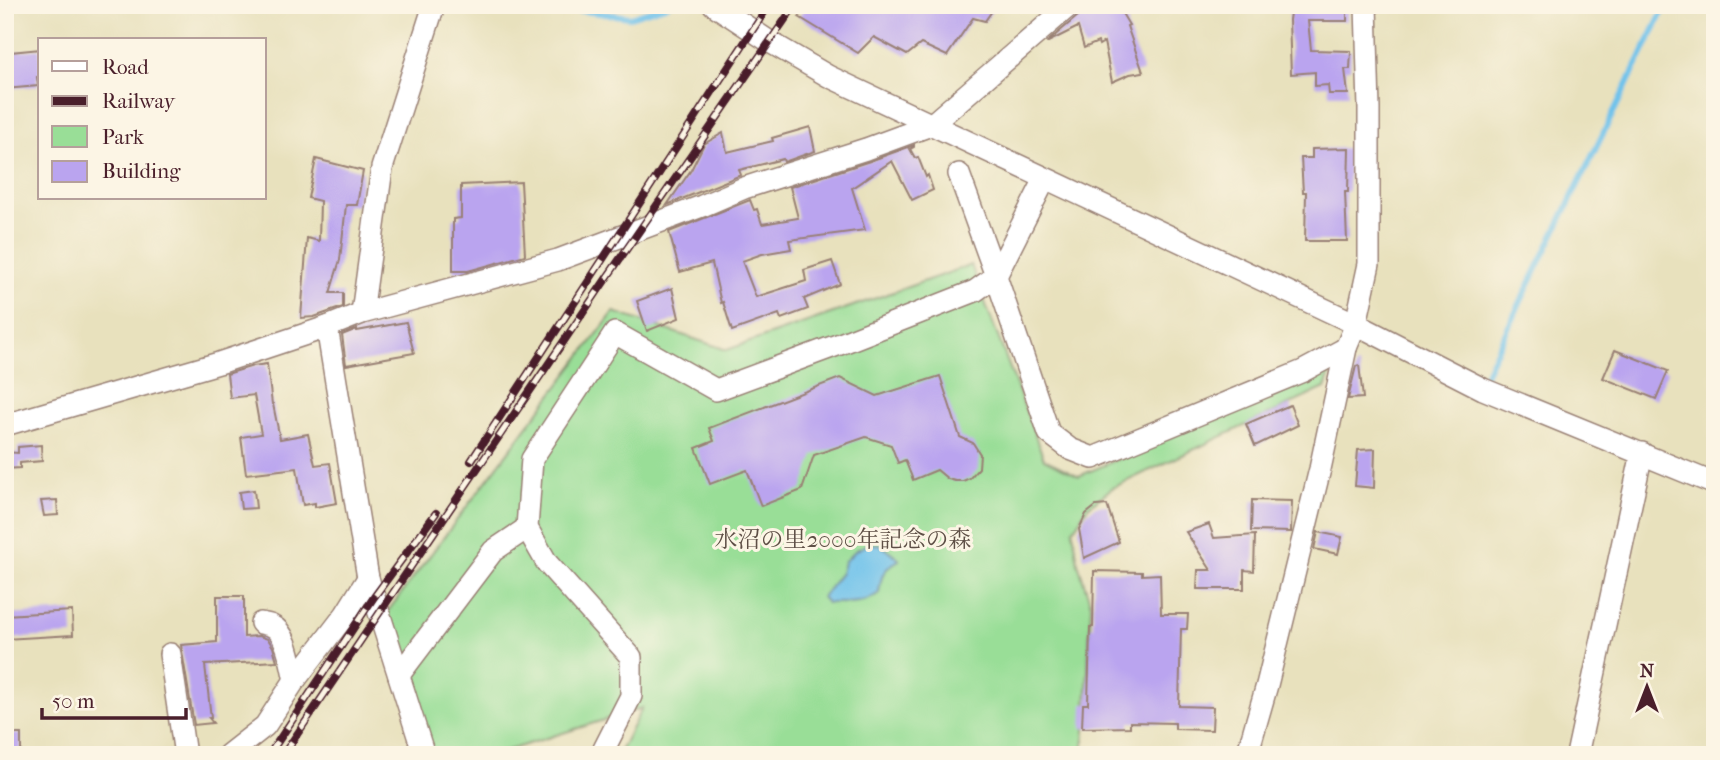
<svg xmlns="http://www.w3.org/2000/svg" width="1720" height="760" viewBox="0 0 1720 760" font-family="'IM FELL French Canon','Noto Serif JP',serif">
<rect width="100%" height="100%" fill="#fcf5e5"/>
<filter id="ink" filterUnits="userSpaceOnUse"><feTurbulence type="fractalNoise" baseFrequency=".0143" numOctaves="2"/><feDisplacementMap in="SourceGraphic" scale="14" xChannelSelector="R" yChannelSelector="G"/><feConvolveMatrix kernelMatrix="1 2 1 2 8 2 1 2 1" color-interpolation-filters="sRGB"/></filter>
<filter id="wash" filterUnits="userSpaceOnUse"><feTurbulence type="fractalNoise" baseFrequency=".00686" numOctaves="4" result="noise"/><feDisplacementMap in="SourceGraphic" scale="28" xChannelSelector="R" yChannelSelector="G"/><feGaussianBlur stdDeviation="1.57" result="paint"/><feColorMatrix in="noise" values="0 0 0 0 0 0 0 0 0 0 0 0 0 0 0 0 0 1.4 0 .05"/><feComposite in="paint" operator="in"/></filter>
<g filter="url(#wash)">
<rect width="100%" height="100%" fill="#e8e1bd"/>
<polygon fill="#99de97" stroke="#727e61" stroke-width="2" points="971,265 1044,459 1079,476 1332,368 1325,388 1112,488 1088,507 1073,530 1078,563 1091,605 1085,732 1082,755 618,755 642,708 493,755 426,755 385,615 614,312 727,350"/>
<path fill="#70c2eb" stroke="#5d708b" stroke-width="2" d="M869,544H880L897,557L899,560C883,569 881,575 879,593C864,605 845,603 827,603L822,597L841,573L844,562L856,550Z"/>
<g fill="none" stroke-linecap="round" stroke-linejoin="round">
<g stroke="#70c2eb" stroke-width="6">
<polyline points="537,5 630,17 668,5"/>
<polyline points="1483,379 1666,5"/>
</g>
</g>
<g id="blocks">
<g fill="#baa4ef">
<polygon points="807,5 996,5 985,21 973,18 947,56 921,44 907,55 874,37 858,53 799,17"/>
<polygon points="1084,5 1117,5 1129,25 1127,26 1143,72 1130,74 1112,82 1104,42 1099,45 1098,42 1084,48 1078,27 1046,43 1079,15"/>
<polygon points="1291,5 1347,5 1347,21 1308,21 1311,50 1351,51 1350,69 1345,69 1348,94 1329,94 1328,85 1315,86 1315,72 1291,74 1289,20"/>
<polygon points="40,49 40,77 37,77 38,86 5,89 5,57 11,57 11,52"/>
<polygon points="810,127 815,151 784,162 783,159 739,170 741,175 667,205 691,170 704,144 723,133 727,152 773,141 772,138"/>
<polygon points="914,145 914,147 910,149 915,158 918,157 926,177 928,175 933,190 912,200 892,161 852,188 865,230 789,240 791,249 762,254 742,261 756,297 806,281 804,270 832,261 840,284 804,299 808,309 781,319 779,314 732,331 723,302 721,303 712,263 680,272 669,232 750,200 754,210 757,209 762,224 798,218 790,187 870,161"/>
<polygon points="1349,148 1348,192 1345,192 1347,241 1305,241 1306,192 1303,192 1301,158 1312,158 1312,149"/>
<polygon points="316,159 363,171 357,205 346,205 340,260 330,293 343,293 343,307 314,317 301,318 307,238 319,241 320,201 308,198"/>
<polygon points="521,182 525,255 468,271 453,271 453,219 461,218 461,185"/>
<polygon points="672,288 679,318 647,331 637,301"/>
<polygon points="406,322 414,353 346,365 342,335 357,329 357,331"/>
<polygon points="1615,350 1668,371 1656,399 1603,378"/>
<polygon points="267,364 272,404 273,404 280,439 308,434 315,465 330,463 337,503 315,507 315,503 303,505 297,468 246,474 241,437 261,434 254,395 230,398 227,374 253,366"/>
<polygon points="1359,365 1363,398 1348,399 1356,366"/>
<polygon points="940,376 960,437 973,443 980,454 979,468 970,478 963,481 955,481 948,479 937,470 913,480 905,460 898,463 891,445 866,437 814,455 802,490 761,506 747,470 710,484 696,448 714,441 709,428 840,378 877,396"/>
<polygon points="1290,405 1298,425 1255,446 1246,424"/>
<polygon points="41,445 42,461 20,463 20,468 5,469 5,452 18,453 18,447"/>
<polygon points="1375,449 1374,488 1355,486 1358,450"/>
<polygon points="254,490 256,508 241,509 239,492"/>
<polygon points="57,500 58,515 44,516 41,501"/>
<polygon points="1252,500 1292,501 1291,532 1251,531"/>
<polygon points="1107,505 1119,542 1084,558 1079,529 1086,514 1096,506"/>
<polygon points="1209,524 1214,538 1255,535 1254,571 1244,570 1244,589 1197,589 1198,570 1211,570 1186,532"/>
<polygon points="1318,532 1342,537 1338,554 1314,549"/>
<polygon points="1094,571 1142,572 1142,575 1160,574 1161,614 1188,614 1187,629 1181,629 1179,706 1213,707 1212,730 1175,729 1175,723 1130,722 1130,727 1082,728 1083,704 1088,704 1090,627 1093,627"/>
<polygon points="217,596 244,596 244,637 259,636 268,639 273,647 277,661 205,665 211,718 209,718 213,723 194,725 181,645 217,642"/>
<polygon points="72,611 73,635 5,639 5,615"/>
<rect x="5" y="734" width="16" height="21"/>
</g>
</g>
</g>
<g filter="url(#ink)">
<use href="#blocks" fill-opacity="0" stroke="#998074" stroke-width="2"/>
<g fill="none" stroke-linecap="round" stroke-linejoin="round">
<g stroke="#998074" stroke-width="24">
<g id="minor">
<polyline points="714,5 770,42 828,76 1356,324 1483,389 1715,484"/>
<polyline points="959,174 996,276 1049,433 1070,449 1093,458 1303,371 1346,348"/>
<polyline points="362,313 382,168 434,5"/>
<polyline points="327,327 368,578 424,755"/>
<polyline points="5,425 219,363 327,327 362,313 558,260 702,206 744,188 866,149 931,125 1070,5"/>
<path d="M261,623C264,624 269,624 272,626C288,633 291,665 295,680"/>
<polyline points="170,654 185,755"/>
<polyline points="399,675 493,551 527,528"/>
<polyline points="228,755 265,726 295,680 345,615 368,578"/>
<polyline points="601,755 631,696 631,657 547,563 527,528 532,459 615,333 716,390 840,344 975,291 996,276 1045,179"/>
<polyline points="1247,755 1267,685 1320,469 1346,348 1356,324 1369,264 1369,109 1366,5"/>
<polyline points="1577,755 1642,453"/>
</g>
</g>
<use href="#minor" stroke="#fff" stroke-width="21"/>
<g stroke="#4a1f2b" stroke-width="8">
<g id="rail">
<polyline points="471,461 769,5"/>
<polyline points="269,755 374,597 436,513"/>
<polyline points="283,755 606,279 795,5"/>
</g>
</g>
<use href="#rail" stroke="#fcf5e5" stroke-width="5" stroke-dasharray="16" stroke-linecap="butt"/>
</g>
</g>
<g text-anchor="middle" stroke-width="6" stroke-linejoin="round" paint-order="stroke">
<g font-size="23" fill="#5e4f46" stroke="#fcf5e5">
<text x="843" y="547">水沼の里2000年記念の森</text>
</g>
</g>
<rect width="1720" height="760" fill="none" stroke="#fcf5e5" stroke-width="28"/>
<rect x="38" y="38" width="228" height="161" fill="#fcf5e5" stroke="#b59f9b" stroke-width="2"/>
<rect x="52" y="61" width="35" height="10" fill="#ffffff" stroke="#b59f9b" stroke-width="2"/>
<text x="102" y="74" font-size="21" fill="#4a1f2b">Road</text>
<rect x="52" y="96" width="35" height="10" fill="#4a1f2b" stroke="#b59f9b" stroke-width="2"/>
<text x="102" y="108" font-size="21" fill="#4a1f2b">Railway</text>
<rect x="52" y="126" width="35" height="21" fill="#99de97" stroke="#b59f9b" stroke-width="2"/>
<text x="102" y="144" font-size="21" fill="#4a1f2b">Park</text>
<rect x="52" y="161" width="35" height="21" fill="#baa4ef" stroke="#b59f9b" stroke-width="2"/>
<text x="102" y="178" font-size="21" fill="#4a1f2b">Building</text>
<g transform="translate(1647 687)" stroke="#fcf5e5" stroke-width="5" paint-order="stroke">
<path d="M0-5L12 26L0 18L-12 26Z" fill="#4a1f2b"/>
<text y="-10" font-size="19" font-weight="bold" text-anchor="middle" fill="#4a1f2b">N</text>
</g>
<path d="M42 708v10h144v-10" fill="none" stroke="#4a1f2b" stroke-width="3.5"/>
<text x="52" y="708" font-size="21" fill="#4a1f2b" stroke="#fcf5e5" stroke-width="5" paint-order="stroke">50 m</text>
</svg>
